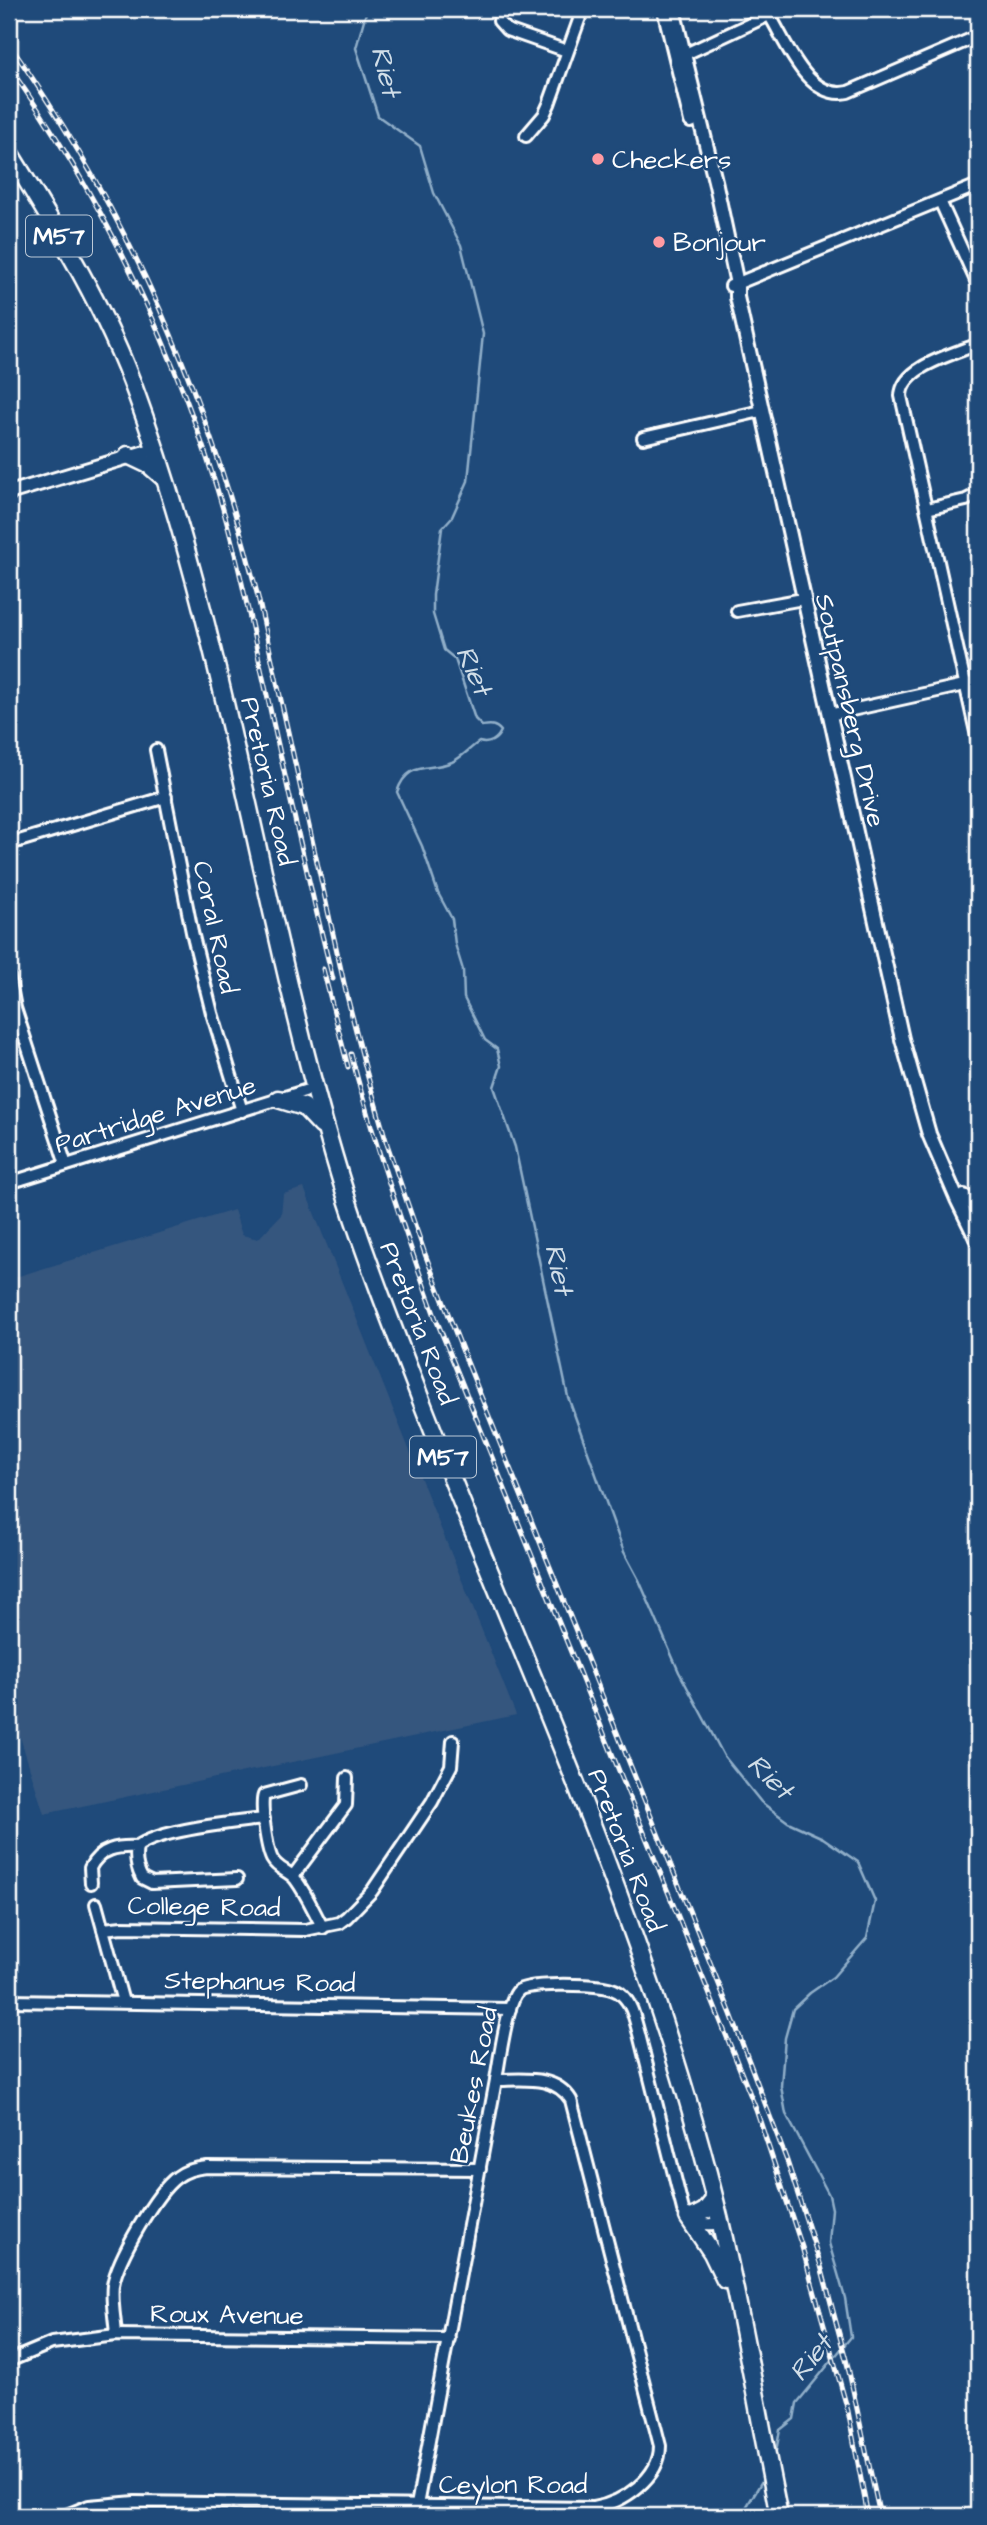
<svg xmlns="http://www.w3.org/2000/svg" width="987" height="2525" viewBox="0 0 987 2525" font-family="'Architects Daughter',sans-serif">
<rect width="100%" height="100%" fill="#1f4a7a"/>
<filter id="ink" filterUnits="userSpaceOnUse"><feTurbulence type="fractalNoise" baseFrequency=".0143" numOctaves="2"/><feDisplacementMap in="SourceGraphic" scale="14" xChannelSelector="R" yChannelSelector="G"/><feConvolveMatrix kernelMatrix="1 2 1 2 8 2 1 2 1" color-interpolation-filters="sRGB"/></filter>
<g filter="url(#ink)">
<polygon fill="#35567e" points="304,1188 516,1715 44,1814 9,1701 9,1279 234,1210 242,1235 258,1239 281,1215 283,1194"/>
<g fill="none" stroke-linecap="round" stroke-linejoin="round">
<g stroke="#91afc9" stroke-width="2.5">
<path d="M367,9L356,48L378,116L420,146L434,193L461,245L483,334L468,481L452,517L442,528L433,595V614L444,650L455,659L475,719L482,726C490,725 495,724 501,731C497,740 489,745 479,742C470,748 461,758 452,762C428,772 408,760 397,792L422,846L438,893L452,919L455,944L463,970L464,998L485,1040L497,1049L501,1066L494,1087L515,1147L568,1397L624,1552L639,1580L679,1672L724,1756L761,1802L788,1822L823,1838L858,1862L875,1901L867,1938L833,1977L810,1993L793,2009L785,2038L781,2086L786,2114L829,2195L832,2209L829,2243L845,2298L851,2337L797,2403L794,2419L780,2430L774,2462"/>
<polyline points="741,2516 765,2476"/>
</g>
<g stroke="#fff" stroke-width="16">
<g id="minor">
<polyline points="501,9 499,21 507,30 567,51"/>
<path d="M770,16C787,44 808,101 848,92L978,36"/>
<polyline points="677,58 782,9"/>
<polyline points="526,136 544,115 549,104 583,9"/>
<polyline points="940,201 978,285"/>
<polyline points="731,286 978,185"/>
<path d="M978,344C955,354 902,366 901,396L978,741"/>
<polyline points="643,438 761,411"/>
<polyline points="927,509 966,500 978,494"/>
<polyline points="737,611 803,599"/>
<polyline points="829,715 978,682"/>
<polyline points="156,750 192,932 212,1013 242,1111"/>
<polyline points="9,844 166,797"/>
<polyline points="9,976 15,1008 66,1165"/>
<polyline points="9,1183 314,1088"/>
<path d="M301,1785L264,1795C260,1805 267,1849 272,1859C278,1870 290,1871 296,1880C307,1895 314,1912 323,1928"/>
<polyline points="293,1876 346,1805 347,1778"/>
<path d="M237,1879L152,1883L142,1878C137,1869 135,1857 137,1847C158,1830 235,1822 264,1819"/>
<path d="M91,1883L90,1868C100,1848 118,1846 137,1847"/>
<polyline points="96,1904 123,2002"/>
<polyline points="103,1929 122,1927 305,1930 339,1923 347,1917 372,1891 432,1802 451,1766 453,1741"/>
<polyline points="9,2001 510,2009"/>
<path d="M116,2335C115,2319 111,2301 113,2285C117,2260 156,2192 177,2177C186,2170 196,2168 207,2167L480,2169"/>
<polyline points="9,2361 52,2343 116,2335 449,2339"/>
<path d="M64,2516L89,2506L135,2502L593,2508C623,2503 660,2478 660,2446L571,2100C555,2074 522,2080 496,2080"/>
<path d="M415,2516L496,2080C499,2062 507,2002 518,1991C527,1982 589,1985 603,1987C610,1988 617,1990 622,1995C633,2005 635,2021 639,2034L683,2210C692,2224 705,2226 720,2223"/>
</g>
</g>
<g stroke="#fff" stroke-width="18">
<g id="tertiary">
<polyline points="664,9 691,121"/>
<polyline points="673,9 716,185 737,284 737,297 902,1039 929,1134 957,1199 978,1242"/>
<polyline points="9,493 155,449"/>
<polyline points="964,1196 978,1209"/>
</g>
</g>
<g stroke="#fff" stroke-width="21">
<g id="primary">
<path d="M9,152C57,230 106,309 137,396C232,656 263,933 346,1196C364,1252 385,1307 406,1361C480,1557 567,1748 637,1945C669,2035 698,2128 720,2221C743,2319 759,2418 779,2516"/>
<polyline points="128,455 149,465 164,478"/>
<polyline points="278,1099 304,1107 322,1126"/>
<polyline points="688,2217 712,2253 725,2280"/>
<polyline points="690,2219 705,2211 714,2200"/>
</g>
</g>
<use href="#minor" stroke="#1f4a7a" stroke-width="10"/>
<use href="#tertiary" stroke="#1f4a7a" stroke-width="12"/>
<use href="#primary" stroke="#1f4a7a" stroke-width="16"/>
<g stroke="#fff" stroke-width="5">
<g id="rail">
<path d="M9,44C130,216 207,394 258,597L346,992L367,1074L387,1144L425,1254L463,1352L731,2014L787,2161L821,2266L848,2367L880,2516"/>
<path d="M9,67C100,195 170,338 217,489C238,556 251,626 267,695C288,790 309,885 333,979"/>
<polyline points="323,969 348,1067"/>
<path d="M351,1054C374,1144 404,1231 436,1319L756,2109L802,2247L848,2411L868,2516"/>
</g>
</g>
<use href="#rail" stroke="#1f4a7a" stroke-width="2.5" stroke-dasharray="8" stroke-linecap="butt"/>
</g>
</g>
<g fill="#ff9aa2" stroke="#1f4a7a" stroke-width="2.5">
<circle cx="598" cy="159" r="7"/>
<circle cx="659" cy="242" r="7"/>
</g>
<g text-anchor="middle" stroke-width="5" stroke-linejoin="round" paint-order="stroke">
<g fill="#1f4a7a" stroke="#bcc9d7" stroke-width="2">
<rect x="26" y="215.5" width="66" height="41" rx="5"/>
<rect x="410" y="1436.5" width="66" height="41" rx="5"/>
</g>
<g font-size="24" font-weight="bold" fill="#fff">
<text x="59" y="244">M57</text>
<text x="443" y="1465">M57</text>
</g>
<g font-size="26" fill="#fff" stroke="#1f4a7a" text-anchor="start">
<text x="612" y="168">Checkers</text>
<text x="673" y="251">Bonjour</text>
</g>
<g font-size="26" fill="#fff" stroke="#1f4a7a">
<text transform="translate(851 710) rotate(77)" y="9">Soutpansberg Drive</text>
<text transform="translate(269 781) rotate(77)" y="9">Pretoria Road</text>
<text transform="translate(216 927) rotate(78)" y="9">Coral Road</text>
<text transform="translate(155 1114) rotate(-17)" y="9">Partridge Avenue</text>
<text transform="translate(419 1323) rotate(69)" y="9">Pretoria Road</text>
<text transform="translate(627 1850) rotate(69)" y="9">Pretoria Road</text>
<text transform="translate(204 1906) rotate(1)" y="9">College Road</text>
<text transform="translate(260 1981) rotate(1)" y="9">Stephanus Road</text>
<text transform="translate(473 2085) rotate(-79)" y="9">Beukes Road</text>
<text transform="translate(227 2314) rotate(1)" y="9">Roux Avenue</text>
<text x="513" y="2493">Ceylon Road</text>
</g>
<g font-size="28" font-style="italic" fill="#d1dee8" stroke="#1f4a7a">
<text transform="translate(387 71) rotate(76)" y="10">Riet</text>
<text transform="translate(475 670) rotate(66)" y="10">Riet</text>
<text transform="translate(560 1269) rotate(78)" y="10">Riet</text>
<text transform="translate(771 1776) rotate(44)" y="10">Riet</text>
<text transform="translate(810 2357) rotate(-51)" y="10">Riet</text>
</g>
</g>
<rect width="987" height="2525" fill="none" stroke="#1f4a7a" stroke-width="35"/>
<rect x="18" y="18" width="952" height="2490" fill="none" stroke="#fff" stroke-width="2.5" filter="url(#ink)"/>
</svg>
